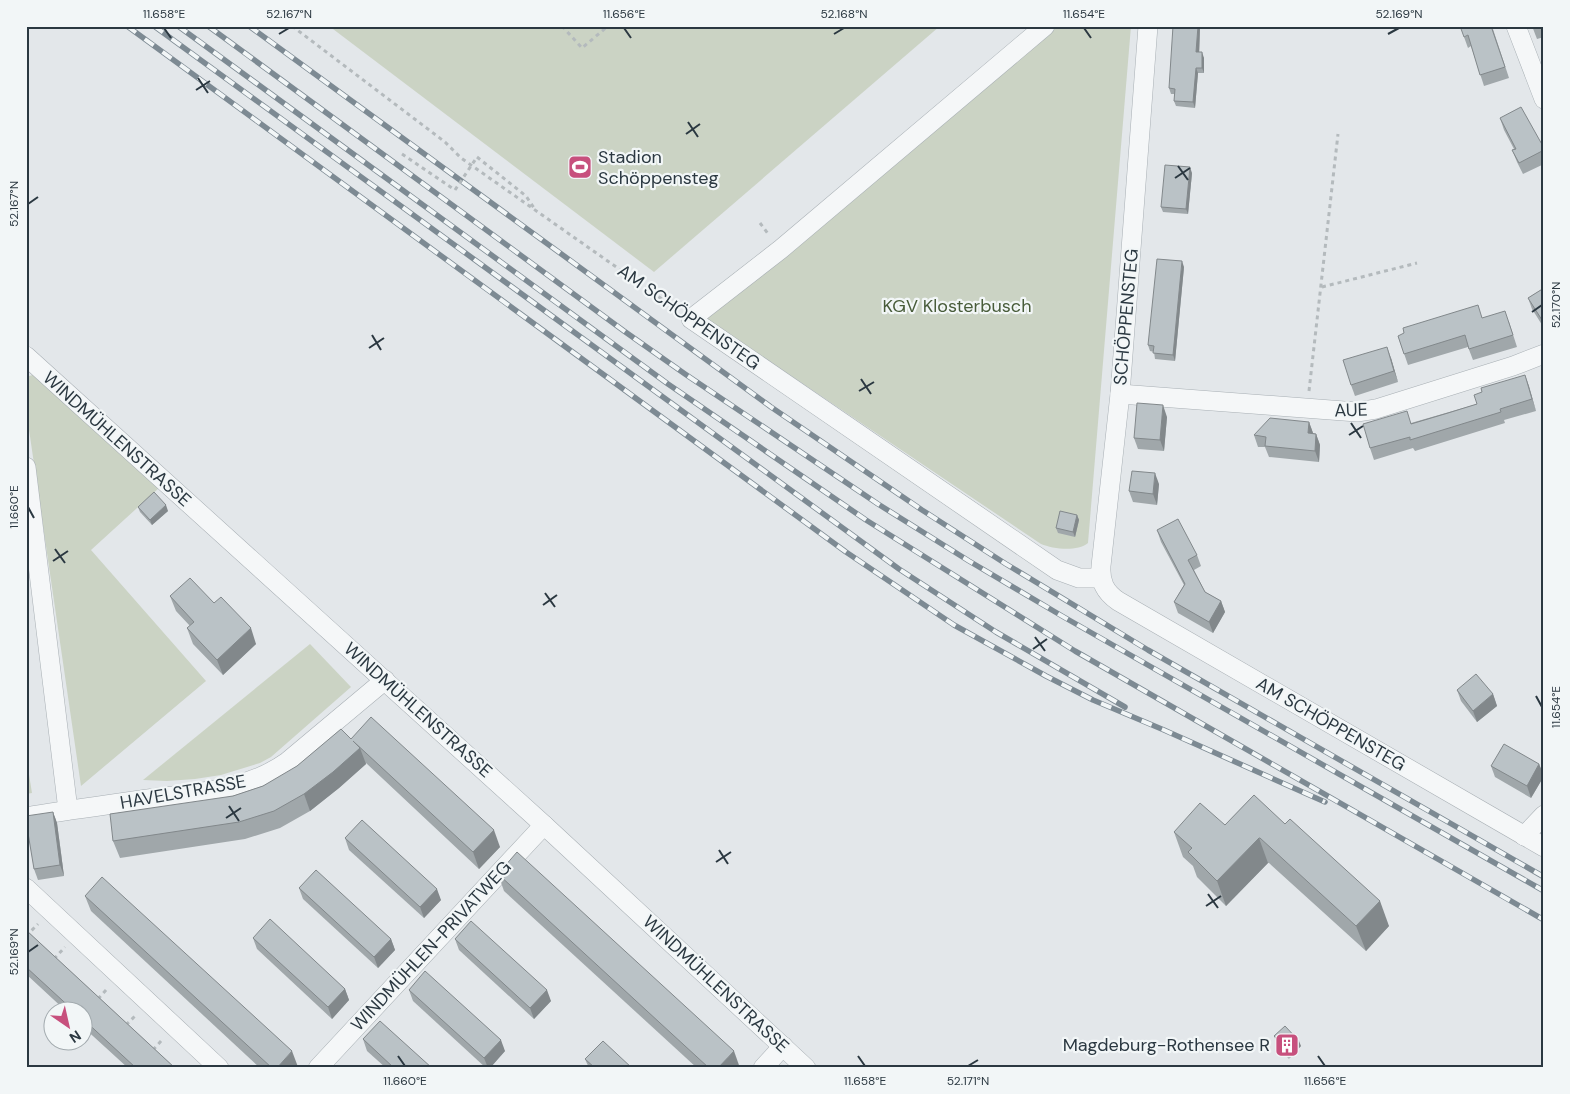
<svg xmlns="http://www.w3.org/2000/svg" width="1570" height="1094" viewBox="0 0 1570 1094" font-family="'DM Sans',sans-serif">
<rect width="100%" height="100%" fill="#e3e7ea"/>
<g fill="#cbd3c4">
<polygon points="329,26 940,26 654,272"/>
<path d="M1057,26H1131L1088,543C1077,552 1053,549 1041,544L705,318Z"/>
<polygon points="39,373 159,488 91,550 206,681 81,786 26,409 26,377"/>
<polygon points="310,644 351,687 271,757 260,763 221,775 195,779 167,781 143,780"/>
<polygon points="26,756 32,793 26,794"/>
</g>
<g fill="none" stroke-linecap="round" stroke-linejoin="round">
<g stroke="#a8afb4" stroke-width="20">
<g id="minor">
<polyline points="1045,26 781,249 691,319 1057,570 1079,578 1101,578"/>
<path d="M1148,26L1120,394L1101,566C1100,582 1105,592 1118,601L1544,847"/>
<polyline points="1516,26 1544,99"/>
<polyline points="26,356 544,825 806,1068"/>
<polyline points="1120,394 1357,412 1376,409 1513,366 1544,354"/>
<polyline points="26,467 68,810"/>
<path d="M26,817C67,810 107,805 148,799C196,793 246,791 287,762L385,680"/>
<polyline points="1524,836 1544,815"/>
<polyline points="26,888 219,1068"/>
<polyline points="318,1068 544,825"/>
<polyline points="763,1068 783,1046"/>
</g>
</g>
<g stroke="#b4babd" stroke-width="3" stroke-dasharray="4 4" stroke-linecap="butt">
<polyline points="292,26 445,142 461,158 676,309"/>
<polyline points="562,26 582,48 608,26"/>
<polyline points="402,154 455,190"/>
<polyline points="477,157 526,196 534,208"/>
<polyline points="760,223 769,235"/>
<polyline points="1322,287 1417,263"/>
<polyline points="1309,391 1338,134"/>
<polyline points="26,936 38,924"/>
<polyline points="54,959 65,947"/>
<polyline points="98,999 107,989"/>
<polyline points="126,1025 136,1015"/>
<polyline points="1282,1049 1290,1058 1296,1052"/>
<polyline points="153,1050 162,1040"/>
</g>
<use href="#minor" stroke="#f5f7f8" stroke-width="19"/>
<g stroke="#7d8a93" stroke-width="5.5">
<g id="rail">
<polyline points="127,26 846,552 954,625 1046,676 1093,700 1164,730 1325,802"/>
<polyline points="154,26 899,569 996,632 1125,707"/>
<polyline points="178,26 668,384 866,520 1075,651 1544,920"/>
<polyline points="208,26 624,331 685,374 878,504 969,561 1062,616 1544,891"/>
<polyline points="249,26 771,407 922,510 1006,564 1148,650 1544,877"/>
</g>
</g>
<use href="#rail" stroke="#f2f6f7" stroke-width="4" stroke-dasharray="11" stroke-linecap="butt"/>
<polyline stroke="#b4babd" stroke-width="3" stroke-dasharray="4 4" stroke-linecap="butt" points="455,190 477,157"/>
</g>
<g fill="#a0a7aa">
<polygon points="1200,26 1199,52 1204,58 1204,73 1198,73 1195,108 1176,106 1174,101 1175,94 1171,94 1169,88"/>
<polygon points="1492,26 1509,78 1484,86 1471,46 1468,48 1464,37"/>
<polygon points="1532,26 1544,26 1544,37 1537,39"/>
<polygon points="1500,118 1544,148 1544,164 1523,174 1517,162 1512,150 1514,149 1504,130"/>
<polygon points="1192,173 1188,214 1163,212 1161,207"/>
<polygon points="1184,267 1175,361 1155,359 1154,352 1150,351 1148,345"/>
<polygon points="1544,288 1544,328 1532,309 1528,298"/>
<polygon points="1482,318 1509,322 1517,347 1473,360 1468,347 1408,365 1398,336"/>
<polygon points="1391,358 1398,382 1355,396 1351,385"/>
<polygon points="1525,375 1536,411 1504,420 1505,423 1415,451 1413,448 1374,460 1370,448 1411,423 1477,404"/>
<polygon points="1167,417 1164,451 1138,449 1134,438"/>
<polygon points="1309,422 1313,433 1316,434 1320,445 1319,462 1269,457 1265,447 1258,447 1254,435"/>
<polygon points="1159,484 1157,505 1133,502 1129,491"/>
<polygon points="138,507 168,511 152,525 140,512"/>
<polygon points="1077,515 1079,520 1075,537 1058,533 1056,528"/>
<polygon points="1157,530 1197,555 1201,566 1194,570 1205,592 1221,601 1225,612 1213,633 1178,613 1174,602 1184,585 1161,542"/>
<polygon points="170,596 214,603 256,644 223,675 193,644 187,628 190,626 176,611"/>
<polygon points="1457,690 1493,694 1497,706 1477,722 1461,701"/>
<polygon points="351,739 500,847 479,869 366,763 366,764 339,788 310,811 280,828 245,839 120,858 113,841 233,796 263,786"/>
<polygon points="1539,764 1544,776 1531,798 1495,777 1491,766"/>
<polygon points="1254,795 1389,926 1366,951 1269,863 1268,863 1226,906 1197,877 1193,866 1183,857 1174,832 1225,825"/>
<polygon points="53,812 57,823 64,876 38,880 34,869"/>
<polygon points="345,838 441,900 424,918 349,850"/>
<polygon points="498,874 740,1068 697,1068 504,891"/>
<polygon points="299,888 391,939 395,950 378,968 303,899"/>
<polygon points="85,896 298,1067 297,1068 260,1068 91,911"/>
<polygon points="26,930 175,1068 128,1068 82,1026 82,1012 67,1012 26,974"/>
<polygon points="253,938 345,989 349,1000 332,1019 257,949"/>
<polygon points="455,939 551,1001 534,1019 459,950"/>
<polygon points="409,990 505,1051 490,1068 486,1068 413,1001"/>
<polygon points="1274,1036 1301,1046 1291,1056 1276,1041"/>
<polygon points="363,1039 432,1068 386,1068 367,1051"/>
<polygon points="585,1059 632,1068 589,1068"/>
</g>
<g fill="#82888b">
<polygon points="1198,26 1200,26 1199,58 1196,52"/>
<polygon points="1202,52 1204,58 1204,73 1202,68"/>
<polygon points="1196,68 1198,73 1195,108 1193,102"/>
<polygon points="1190,167 1192,173 1188,214 1186,209"/>
<polygon points="1182,261 1184,267 1175,361 1173,355"/>
<polygon points="1387,347 1391,358 1398,382 1394,371"/>
<polygon points="1525,375 1529,386 1536,411 1532,399"/>
<polygon points="1163,405 1167,417 1164,451 1160,440"/>
<polygon points="1309,422 1313,433 1308,433"/>
<polygon points="1316,434 1320,445 1319,462 1315,451"/>
<polygon points="1155,473 1159,484 1157,505 1153,494"/>
<polygon points="166,505 168,511 152,525 150,520"/>
<polygon points="1077,515 1079,520 1075,537 1073,532"/>
<polygon points="1221,601 1225,612 1213,633 1209,622"/>
<polygon points="251,628 256,644 223,675 217,660"/>
<polygon points="1493,694 1497,706 1477,722 1473,711"/>
<polygon points="360,748 366,764 339,788 310,811 304,794"/>
<polygon points="1539,764 1544,776 1531,798 1527,786"/>
<polygon points="53,812 57,823 64,876 60,865"/>
<polygon points="494,830 500,847 479,869 473,852"/>
<polygon points="1259,838 1268,863 1226,906 1217,881"/>
<polygon points="437,889 441,900 424,918 420,907"/>
<polygon points="1380,901 1389,926 1366,951 1356,926"/>
<polygon points="391,939 395,950 378,968 374,957"/>
<polygon points="345,989 349,1000 332,1019 328,1007"/>
<polygon points="547,990 551,1001 534,1019 530,1008"/>
<polygon points="501,1040 505,1051 490,1068 488,1068 484,1058"/>
<polygon points="1299,1041 1301,1046 1291,1056 1289,1050"/>
<polygon points="292,1051 298,1067 297,1068 277,1068"/>
<polygon points="734,1051 740,1068 718,1068"/>
</g>
<g fill="#bac2c6" stroke="#82888b">
<polygon points="1173,26 1198,26 1196,52 1202,52 1202,68 1196,68 1193,102 1174,101 1175,89 1169,88"/>
<polygon points="1460,26 1491,26 1505,67 1480,75 1468,35 1464,37"/>
<polygon points="1521,107 1544,148 1544,150 1519,163 1512,150 1516,149 1500,118"/>
<polygon points="1165,165 1190,167 1186,209 1161,207"/>
<polygon points="1157,259 1182,261 1173,355 1153,353 1154,346 1148,345"/>
<polygon points="1544,288 1544,319 1542,320 1528,298"/>
<polygon points="1478,305 1482,318 1505,311 1513,335 1469,349 1465,335 1404,354 1398,336 1404,333 1403,328"/>
<polygon points="1387,347 1394,371 1351,385 1343,360"/>
<polygon points="1525,375 1532,399 1500,409 1501,412 1410,440 1410,437 1370,448 1363,424 1407,411 1411,424 1448,413 1477,404 1474,395 1482,392 1481,388"/>
<polygon points="1137,403 1163,405 1160,440 1134,438"/>
<polygon points="1270,418 1309,422 1308,433 1316,434 1315,451 1265,446 1266,437 1254,435"/>
<polygon points="1132,471 1155,473 1153,494 1129,491"/>
<polygon points="154,492 166,505 150,520 138,507"/>
<polygon points="1060,511 1077,515 1073,532 1056,528"/>
<polygon points="1178,519 1197,555 1188,560 1205,592 1221,601 1209,622 1174,602 1185,584 1157,530"/>
<polygon points="190,578 214,603 221,597 251,628 217,660 187,628 194,622 170,596"/>
<polygon points="1476,674 1493,694 1473,711 1457,690"/>
<polygon points="371,717 494,830 473,852 353,741 360,748 333,772 304,794 274,811 239,822 113,841 110,814 233,796 263,786 297,766 341,729 351,739"/>
<polygon points="1504,744 1539,764 1527,786 1491,766"/>
<polygon points="1254,795 1285,824 1290,819 1380,901 1356,926 1260,838 1259,838 1217,881 1188,852 1192,848 1174,832 1200,803 1225,825"/>
<polygon points="53,812 60,865 34,869 26,821 26,816"/>
<polygon points="362,820 437,889 420,907 345,838"/>
<polygon points="517,852 734,1051 718,1068 709,1068 498,874"/>
<polygon points="316,870 391,939 374,957 299,888"/>
<polygon points="102,877 292,1051 277,1068 272,1068 85,896"/>
<polygon points="270,919 345,989 328,1007 253,938"/>
<polygon points="471,921 547,990 530,1008 455,939"/>
<polygon points="26,930 175,1068 136,1068 82,1018 82,1012 75,1012 26,967"/>
<polygon points="425,971 501,1040 484,1058 409,990"/>
<polygon points="380,1021 432,1068 394,1068 363,1039"/>
<polygon points="1285,1026 1299,1041 1289,1050 1274,1036"/>
<polygon points="603,1041 632,1068 595,1068 585,1059"/>
</g>
<path fill="none" stroke="#2b3841" stroke-width="2" d="M164,28L171,38M624,28L631,38M1084,28L1091,38M279,34L289,28M834,34L844,28M1388,34L1399,28M198,78L208,93M196,90L210,81M688,122L698,137M686,134L700,124M1178,166L1188,180M1175,178L1190,168M28,204L38,197M1532,312L1542,305M372,335L381,350M369,348L384,338M861,379L871,394M859,391L874,382M1351,423L1361,438M1349,435L1363,426M28,507L34,518M55,549L65,563M53,561L68,551M545,593L555,607M543,605L557,595M1035,637L1045,651M1033,649L1047,639M1536,696L1542,707M229,806L239,821M226,818L241,808M719,850L728,864M716,862L731,852M1208,894L1218,908M1206,906L1221,896M28,952L38,945M398,1056L405,1066M858,1056L865,1066M1318,1056L1325,1066M968,1066L978,1060"/>
<defs>
<g id="stadium-square" transform="scale(1.25)"><rect x="-9" y="-9" width="18" height="18" rx="4" fill="#c7507d" stroke="#f2f6f7"/><path d="M0-5a6.5 5 0 1 0 0 10a6.5 5 0 1 0 0-10ZM-3.5-1.8h7v3.6h-7Z" fill="#fff"/></g>
<g id="building-square" transform="scale(1.25)"><rect x="-9" y="-9" width="18" height="18" rx="4" fill="#c7507d" stroke="#f2f6f7"/><path d="M-4-6H4V6H1V3H-1V6H-4ZM-2.5-4.3h1.7v1.8h-1.7ZM.8-4.3h1.7v1.8H.8ZM-2.5-1h1.7V.8h-1.7ZM.8-1h1.7V.8H.8Z" fill="#fff"/></g>
</defs>
<g fill-rule="evenodd">
<use href="#stadium-square" x="580" y="167"/>
<use href="#building-square" x="1287" y="1045"/>
</g>
<g text-anchor="middle" stroke-width="4.5" stroke-linejoin="round" paint-order="stroke">
<g font-size="18" fill="#2b3841" stroke="#f2f6f7" text-anchor="start">
<text x="598" y="163">Stadion<tspan x="598" dy="21">Schöppensteg</tspan></text>
<text x="1270" y="1051" text-anchor="end">Magdeburg-Rothensee R</text>
</g>
<g font-size="18" fill="#485c3a" stroke="#f2f6f7">
<text x="957" y="312">KGV Klosterbusch</text>
</g>
<g font-size="18" fill="#2b3841" stroke="#f2f6f7">
<text transform="translate(689 317) rotate(35)" y="6">AM SCHÖPPENSTEG</text>
<text transform="translate(1126 317) rotate(-85)" y="6">SCHÖPPENSTEG</text>
<text transform="translate(1351 410) rotate(-2)" y="6">AUE</text>
<text transform="translate(117 439) rotate(42)" y="6">WINDMÜHLENSTRASSE</text>
<text transform="translate(418 710) rotate(42)" y="6">WINDMÜHLENSTRASSE</text>
<text transform="translate(1331 724) rotate(30)" y="6">AM SCHÖPPENSTEG</text>
<text transform="translate(183 792) rotate(-10)" y="6">HAVELSTRASSE</text>
<text transform="translate(431 946) rotate(-47)" y="6">WINDMÜHLEN-PRIVATWEG</text>
<text transform="translate(716 984) rotate(43)" y="6">WINDMÜHLENSTRASSE</text>
</g>
</g>
<rect width="1570" height="1094" fill="none" stroke="#f2f6f7" stroke-width="55"/>
<g transform="translate(68 1026) rotate(146)"><circle r="24" fill="#f2f6f7" stroke="#a2aaae"/>
<path d="M0-4L9 19L0 12L-9 19Z" fill="#c7507d"/>
<text y="-8" font-size="14" font-weight="bold" text-anchor="middle" fill="#2b3841">N</text>
</g>
<rect x="28" y="28" width="1514" height="1038" fill="none" stroke="#2b3841" stroke-width="2"/>
<g font-size="12" text-anchor="middle" fill="#2b3841">
<text x="164" y="18">11.658°E</text>
<text x="289" y="18">52.167°N</text>
<text x="624" y="18">11.656°E</text>
<text x="844" y="18">52.168°N</text>
<text x="1084" y="18">11.654°E</text>
<text x="1399" y="18">52.169°N</text>
<text transform="translate(14 204) rotate(-90)" y="4">52.167°N</text>
<text transform="translate(1556 305) rotate(-90)" y="4">52.170°N</text>
<text transform="translate(14 507) rotate(-90)" y="4">11.660°E</text>
<text transform="translate(1556 707) rotate(-90)" y="4">11.654°E</text>
<text transform="translate(14 952) rotate(-90)" y="4">52.169°N</text>
<text x="405" y="1085">11.660°E</text>
<text x="865" y="1085">11.658°E</text>
<text x="968" y="1085">52.171°N</text>
<text x="1325" y="1085">11.656°E</text>
</g>
</svg>
